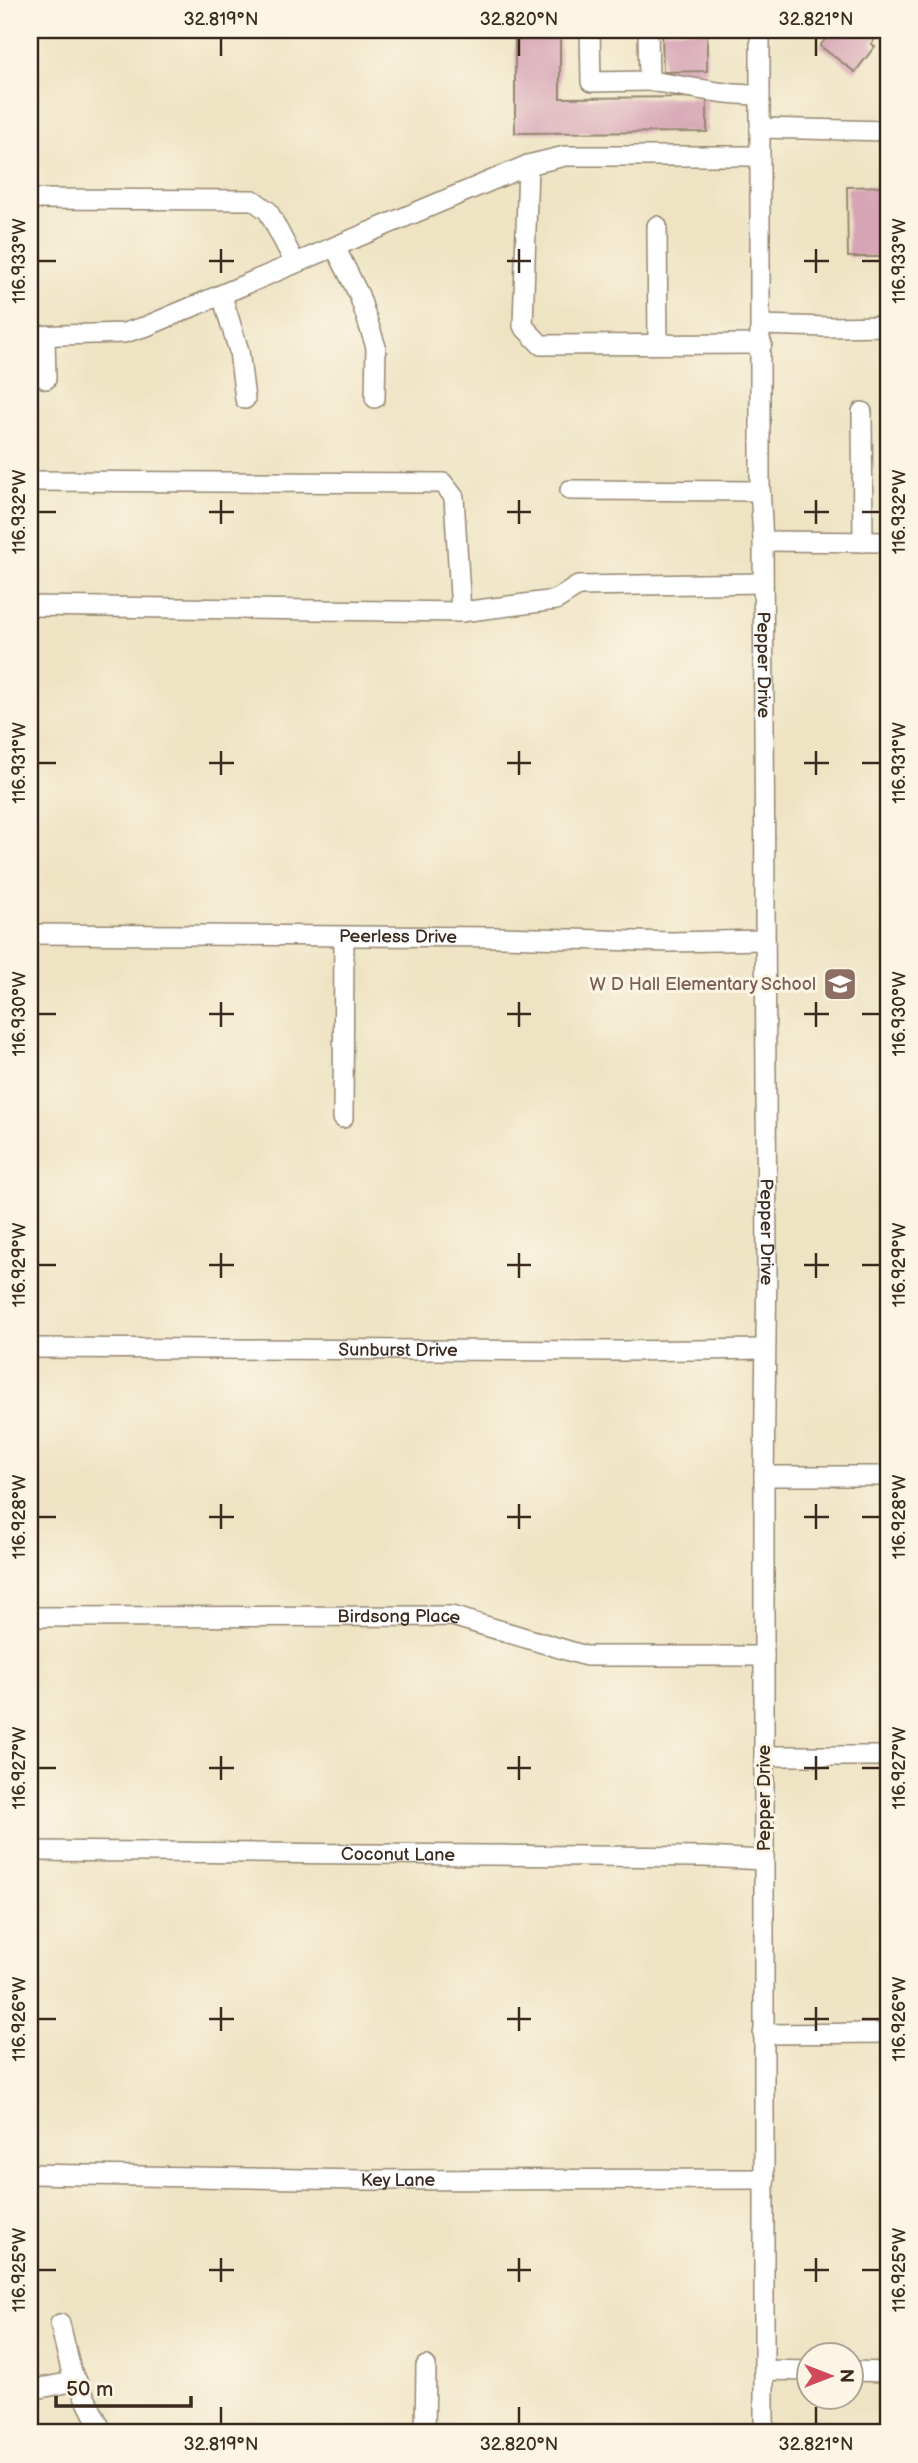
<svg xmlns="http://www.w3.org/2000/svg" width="918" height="2463" viewBox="0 0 918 2463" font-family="'Balsamiq Sans',sans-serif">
<rect width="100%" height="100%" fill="#fcf5e5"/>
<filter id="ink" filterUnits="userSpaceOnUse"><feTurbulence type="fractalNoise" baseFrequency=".0143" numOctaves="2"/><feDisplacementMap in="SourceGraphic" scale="14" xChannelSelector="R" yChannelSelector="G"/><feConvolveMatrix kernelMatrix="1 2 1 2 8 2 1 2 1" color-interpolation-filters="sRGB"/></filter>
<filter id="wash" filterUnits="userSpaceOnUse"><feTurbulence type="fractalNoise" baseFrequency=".00686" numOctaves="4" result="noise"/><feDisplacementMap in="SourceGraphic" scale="28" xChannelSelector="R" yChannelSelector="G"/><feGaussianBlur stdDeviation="1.57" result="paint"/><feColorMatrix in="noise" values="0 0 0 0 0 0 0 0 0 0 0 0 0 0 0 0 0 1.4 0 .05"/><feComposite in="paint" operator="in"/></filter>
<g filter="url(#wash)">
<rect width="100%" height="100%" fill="#eee4c4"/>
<g id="blocks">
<g fill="#d6a4b5">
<polygon points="515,30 560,30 560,98 707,97 707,132 515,133"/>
<polygon points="662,30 707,30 707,71 663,72"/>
<polygon points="832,30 852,31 882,30 871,44 875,46 855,72 820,46"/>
<polygon points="888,186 888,257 848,257 847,187"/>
</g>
</g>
</g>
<g filter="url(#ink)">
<use href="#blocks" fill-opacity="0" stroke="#948771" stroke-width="2"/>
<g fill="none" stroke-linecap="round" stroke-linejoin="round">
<g stroke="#948771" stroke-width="22">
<g id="minor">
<polyline points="590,30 591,82 649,81 648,30"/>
<path id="s1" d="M760,30V487L763,541L767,1265L764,1476V2433"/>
<path d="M649,81C686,86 722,95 760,95"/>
<polyline points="760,128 888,131"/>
<polyline points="528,165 523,326 541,345 762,344"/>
<polyline points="30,199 253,200 268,211 295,263"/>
<polyline points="657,226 658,344"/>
<polyline points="335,247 359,295 376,347 375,398"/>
<polyline points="222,296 239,351 245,399"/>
<polyline points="761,325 828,327 888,326"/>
<polyline points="30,336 124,333 147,326 528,165 565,156 760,156"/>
<polyline points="45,336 46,379"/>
<polyline points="862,412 863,542"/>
<polyline points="30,481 443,483 454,497 461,612"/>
<polyline points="570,490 760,491"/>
<polyline points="763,541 888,542"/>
<polyline points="30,606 461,612 556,600 578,586 763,583"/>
<path id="s2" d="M30,934L502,937L670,942L764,940"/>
<polyline points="343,1118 344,937"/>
<path id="s3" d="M30,1348L623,1351L765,1349"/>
<polyline points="764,1476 888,1476"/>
<path id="s4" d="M30,1617L452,1616L586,1656H764"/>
<polyline points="764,1756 888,1756"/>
<path id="s5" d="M30,1851L704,1857L764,1860"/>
<polyline points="763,2034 888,2033"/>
<path id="s6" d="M30,2174L364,2180L765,2179"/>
<polyline points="60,2324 71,2370 103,2433"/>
<polyline points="764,2370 810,2371"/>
<polyline points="852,2371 888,2372"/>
<polyline points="30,2390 77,2381"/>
<polyline points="425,2433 426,2366"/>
</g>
</g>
<use href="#minor" stroke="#fff" stroke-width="19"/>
</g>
</g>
<path fill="none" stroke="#3b2a1e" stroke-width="2.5" d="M221,38V56M519,38V56M816,38V56M221,249V273M519,249V273M816,249V273M38,261H56M209,261H234M507,261H531M804,261H829M862,261H880M221,500V524M519,500V524M816,500V524M38,512H56M209,512H234M507,512H531M804,512H829M862,512H880M221,751V775M519,751V775M816,751V775M38,763H56M209,763H234M507,763H531M804,763H829M862,763H880M221,1002V1027M519,1002V1027M816,1002V1027M38,1014H56M209,1014H234M507,1014H531M804,1014H829M862,1014H880M221,1253V1278M519,1253V1278M816,1253V1278M38,1265H56M209,1265H234M507,1265H531M804,1265H829M862,1265H880M221,1504V1529M519,1504V1529M816,1504V1529M38,1517H56M209,1517H234M507,1517H531M804,1517H829M862,1517H880M221,1756V1780M519,1756V1780M816,1756V1780M38,1768H56M209,1768H234M507,1768H531M804,1768H829M862,1768H880M221,2007V2031M519,2007V2031M816,2007V2031M38,2019H56M209,2019H234M507,2019H531M804,2019H829M862,2019H880M221,2258V2282M519,2258V2282M816,2258V2282M38,2270H56M209,2270H234M507,2270H531M804,2270H829M862,2270H880M221,2407V2424M519,2407V2424M816,2407V2424"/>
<defs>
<g id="school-square" transform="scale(1.75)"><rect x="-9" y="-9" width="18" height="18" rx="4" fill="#8d6e63" stroke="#fcf5e5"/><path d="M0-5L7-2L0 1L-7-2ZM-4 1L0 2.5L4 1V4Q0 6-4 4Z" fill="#fff"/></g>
</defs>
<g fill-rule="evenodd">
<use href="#school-square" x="840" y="984"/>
</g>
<g text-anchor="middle" stroke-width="6" stroke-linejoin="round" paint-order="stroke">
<g font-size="18" fill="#3b2a1e" stroke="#fcf5e5">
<text dy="6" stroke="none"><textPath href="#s1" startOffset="635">Pepper Drive</textPath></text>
<text dy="6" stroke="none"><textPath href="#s2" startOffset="368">Peerless Drive</textPath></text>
<text dy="6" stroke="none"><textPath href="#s1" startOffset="1202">Pepper Drive</textPath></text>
<text dy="6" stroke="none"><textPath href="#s3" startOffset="368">Sunburst Drive</textPath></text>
<text dy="6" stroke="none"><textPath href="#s4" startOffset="369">Birdsong Place</textPath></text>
<text transform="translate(764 1798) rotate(-90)" y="6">Pepper Drive</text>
<text dy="6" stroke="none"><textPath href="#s5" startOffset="368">Coconut Lane</textPath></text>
<text dy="6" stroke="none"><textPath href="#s6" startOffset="368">Key Lane</textPath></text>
</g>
<g font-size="18" fill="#785e54" stroke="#fcf5e5" text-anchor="end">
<text x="816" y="990">W D Hall Elementary School</text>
</g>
</g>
<rect width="918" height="2463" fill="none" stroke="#fcf5e5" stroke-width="77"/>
<g transform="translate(830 2376) rotate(90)"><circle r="33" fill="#fcf5e5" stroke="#afa495" stroke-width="2"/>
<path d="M0-5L12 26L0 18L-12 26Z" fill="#d1495b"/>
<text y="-10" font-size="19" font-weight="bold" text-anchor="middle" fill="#3b2a1e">N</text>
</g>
<path d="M56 2396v10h135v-10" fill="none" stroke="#3b2a1e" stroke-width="3.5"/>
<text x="66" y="2396" font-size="21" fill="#3b2a1e" stroke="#fcf5e5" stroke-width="5" paint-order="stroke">50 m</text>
<rect x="38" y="38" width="842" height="2386" fill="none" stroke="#3b2a1e" stroke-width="2.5"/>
<g font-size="18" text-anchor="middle" fill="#3b2a1e">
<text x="221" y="25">32.819°N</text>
<text x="519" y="25">32.820°N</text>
<text x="816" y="25">32.821°N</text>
<text transform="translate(19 261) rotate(-90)" y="6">116.933°W</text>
<text transform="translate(899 261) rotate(-90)" y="6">116.933°W</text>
<text transform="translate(19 512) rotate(-90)" y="6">116.932°W</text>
<text transform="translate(899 512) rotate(-90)" y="6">116.932°W</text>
<text transform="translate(19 763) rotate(-90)" y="6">116.931°W</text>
<text transform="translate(899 763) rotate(-90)" y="6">116.931°W</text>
<text transform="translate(899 1014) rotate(-90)" y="6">116.930°W</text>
<text transform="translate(19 1014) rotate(-90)" y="6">116.930°W</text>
<text transform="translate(899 1265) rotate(-90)" y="6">116.929°W</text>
<text transform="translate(19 1265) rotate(-90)" y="6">116.929°W</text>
<text transform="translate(899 1517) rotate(-90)" y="6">116.928°W</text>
<text transform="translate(19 1517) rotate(-90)" y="6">116.928°W</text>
<text transform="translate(19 1768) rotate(-90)" y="6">116.927°W</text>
<text transform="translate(899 1768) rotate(-90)" y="6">116.927°W</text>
<text transform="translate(19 2019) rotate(-90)" y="6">116.926°W</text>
<text transform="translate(899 2019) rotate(-90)" y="6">116.926°W</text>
<text transform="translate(19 2270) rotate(-90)" y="6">116.925°W</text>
<text transform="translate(899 2270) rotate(-90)" y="6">116.925°W</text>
<text x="221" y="2450">32.819°N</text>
<text x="519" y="2450">32.820°N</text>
<text x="816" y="2450">32.821°N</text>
</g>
</svg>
